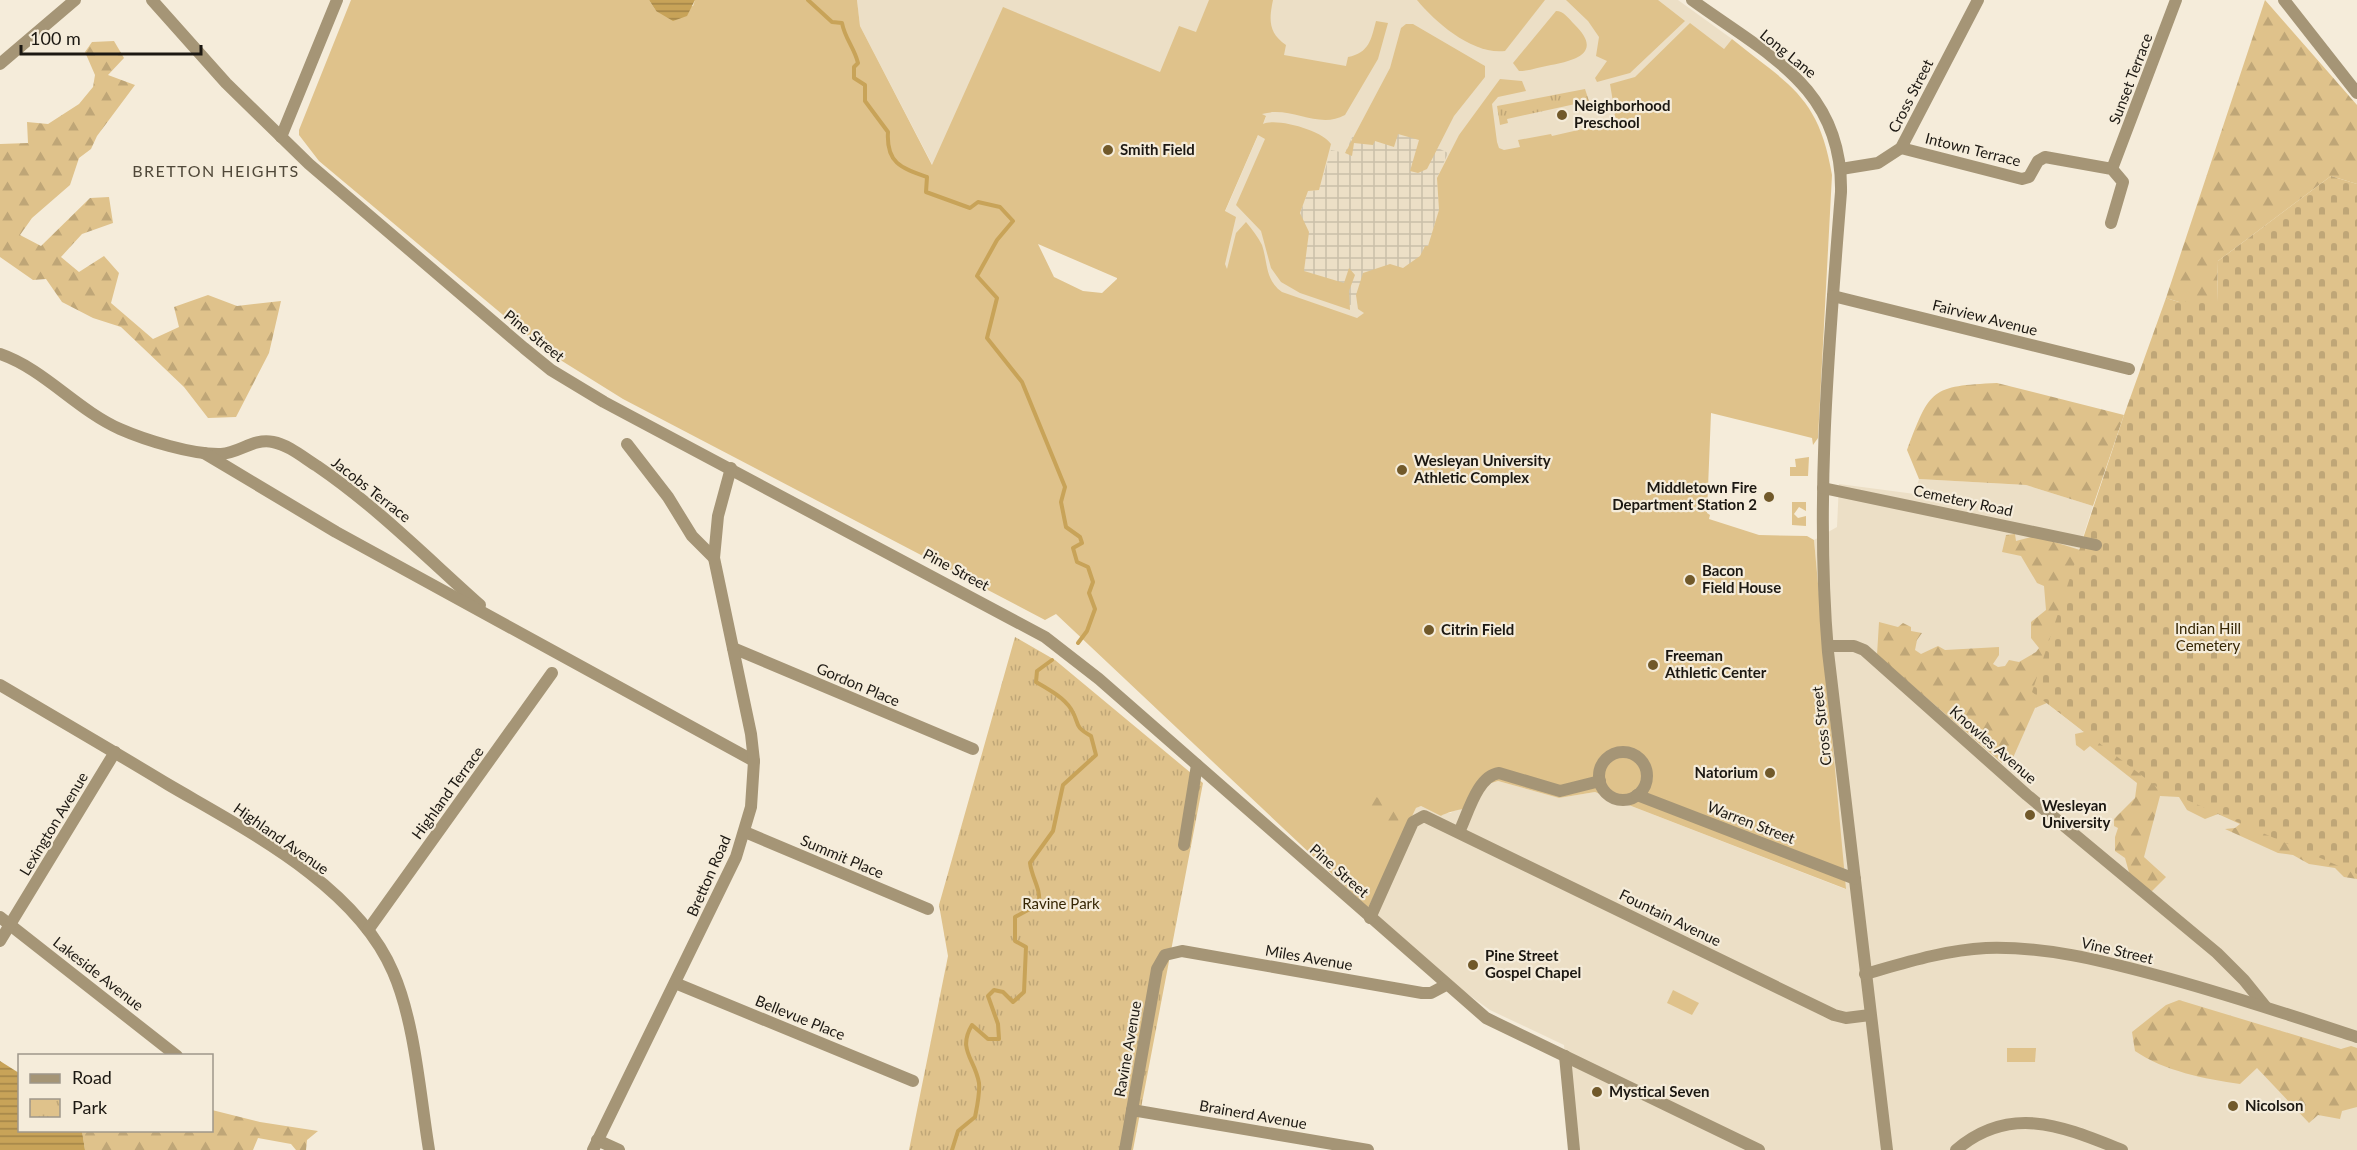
<svg xmlns="http://www.w3.org/2000/svg" width="2357" height="1150" viewBox="0 0 2357 1150" font-family="Lato,sans-serif">
<defs>
<pattern id="industrial-grid" width="8" height="8" patternUnits="userSpaceOnUse" patternTransform="scale(1.5)"><rect width="8" height="8" fill="#ecdfc6"/><path d="M0 4h8M4 0v8" fill="none" stroke="#cabfa9"/></pattern>
<pattern id="forest-firs" width="22" height="20" patternUnits="userSpaceOnUse" patternTransform="scale(1.5)"><rect width="22" height="20" fill="#dfc28b"/><path d="M5 1l3.5 6h-7zM16 11l3.5 6h-7z" fill="#bfa677"/></pattern>
<pattern id="cemetery-stones" width="16" height="16" patternUnits="userSpaceOnUse" patternTransform="scale(1.5)"><rect width="16" height="16" fill="#dfc28b"/><path d="M2 7V4a2 2 0 0 1 4 0v3zM10 15v-3a2 2 0 0 1 4 0v3z" fill="#bfa677"/></pattern>
<pattern id="park-tufts" width="24" height="20" patternUnits="userSpaceOnUse" patternTransform="scale(1.5)"><rect width="24" height="20" fill="#dfc28b"/><path d="M3 7l-1-3M5 7V3M7 7l1-3M15 17l-1-3M17 17v-4M19 17l1-3" fill="none" stroke="#bfa677"/></pattern>
<pattern id="water-rules" width="6" height="5" patternUnits="userSpaceOnUse" patternTransform="scale(1.5)"><rect width="6" height="5" fill="#c8a358"/><path d="M0 2.5h6" fill="none" stroke="#a28447"/></pattern>
</defs>
<rect width="100%" height="100%" fill="#f5ecda"/>
<g fill="#ecdfc6">
<polygon points="857,0 1678,0 1732,39 1724,49 1425,273 1353,321 1202,265 1266,117 933,166 860,26"/>
<polygon points="1919,479 2026,485 2093,506 2032,692 2157,787 2357,874 2357,1150 1573,1150 1564,1045 1490,1010 1455,985 1368,908 1416,808 1421,806 1441,816 1445,813 1451,813 1475,788 1498,781 1559,798 1595,792 1845,889 1814,540 1837,527 1839,484 1915,494"/>
</g>
<polygon fill="url(#industrial-grid)" points="1390,124 1448,153 1437,178 1439,210 1422,266 1366,300 1347,306 1291,284 1300,213 1308,191 1319,190 1331,150 1345,153 1353,135"/>
<g fill="#dfc28b" fill-rule="evenodd">
<path d="M351,0H649L656,11L693,6L695,0H857L860,26L932,165L1003,7L1160,72L1179,26L1196,32L1209,0H1273C1269,19 1268,33 1286,45L1284,55L1346,66L1348,57C1369,53 1371,40 1376,21L1388,23L1378,59L1345,115C1318,130 1291,105 1262,114L1266,116L1263,124C1276,117 1324,131 1331,144L1319,190L1308,191L1300,213L1309,232L1304,271L1344,283L1349,268L1355,275L1349,291L1350,310L1300,293L1281,282L1271,268L1261,231L1236,205L1265,139L1258,135L1225,211L1236,217L1225,264L1227,269L1236,233L1246,222C1252,229 1258,237 1262,245C1268,263 1265,280 1282,292L1357,318L1364,313L1358,309L1356,295L1363,273L1390,264L1403,268L1420,256L1425,246H1428L1439,210L1437,178L1459,135L1500,79L1522,81L1526,91L1498,97L1492,104L1497,142L1499,148L1504,150L1520,147L1518,140L1551,134L1552,136L1609,123L1615,114L1610,84L1635,77L1690,23L1724,49L1732,39C1789,85 1819,96 1832,175L1818,438L1813,445L1812,438L1711,413L1707,513L1710,515L1709,519L1759,535L1807,536L1814,540L1846,889L1595,792L1559,798L1498,781L1475,788L1464,809C1459,809 1445,813 1441,816L1421,806L1416,808L1368,908L1056,614L1045,620L623,399L546,351L319,161L299,135V130ZM1038,244L1117,278V279L1102,293L1083,291L1054,277Z"/>
<path d="M1417,0H1545L1505,51C1473,55 1436,23 1417,0Z"/>
<polygon points="1566,0 1658,0 1685,21 1630,73 1597,82 1595,78 1607,61 1596,56 1599,37 1588,21"/>
<path d="M1556,11C1564,11 1569,19 1574,24C1603,52 1577,60 1551,65C1540,67 1529,71 1519,71L1513,63Z"/>
<polygon points="1406,24 1413,24 1485,66 1485,77 1454,116 1427,169 1418,173 1410,171 1419,140 1398,134 1394,147 1375,141 1373,145 1354,143 1352,156 1345,153 1390,68 1401,28"/>
<polygon points="1809,457 1808,476 1790,476 1790,467 1796,467 1795,459"/>
<polygon points="1792,502 1806,502 1806,511 1799,507 1794,514 1798,518 1806,516 1806,526 1792,525"/>
<polygon points="1673,990 1699,1003 1692,1015 1667,1003"/>
<polygon points="2007,1048 2036,1048 2035,1062 2007,1062"/>
</g>
<g fill="url(#forest-firs)">
<polygon points="2265,0 2357,105 2357,184 2331,176 2218,261 2217,302 2179,302 2166,298"/>
<polygon points="114,41 124,58 108,75 135,85 97,136 91,149 79,158 70,185 32,218 20,235 41,246 90,198 109,197 113,223 82,234 61,257 79,272 104,256 119,273 111,303 153,339 179,327 174,307 208,295 237,306 281,301 269,353 236,417 208,418 184,387 121,327 93,318 62,302 46,279 33,280 0,257 0,144 28,143 27,122 48,124 79,104 93,87 95,75 85,52 92,42"/>
<path d="M1997,383L2124,415L2093,506L2026,485L1919,479L1907,450C1930,389 1931,386 1997,383Z"/>
<polygon points="2015,534 2016,541 2035,536 2080,550 2078,555 2357,773 2357,879 2344,877 2335,868 2309,864 2293,855 2278,853 2225,829 2235,828 2240,824 2218,814 2205,819 2187,810 2179,797 2160,796 2144,857 2166,877 2151,892 2130,876 2125,858 2115,851 2115,837 2118,828 2114,826 2114,819 2135,798 2137,783 2090,746 2084,751 2076,745 2075,734 2084,732 2047,703 2035,708 2012,760 2002,763 1877,655 1879,622 1898,627 1903,623 1911,627 1911,631 1922,633 1917,640 1915,650 1921,654 1938,646 1945,650 1999,647 1999,655 1993,664 1998,667 2005,666 2009,660 2019,662 2036,652 2039,648 2031,638 2031,622 2046,610 2044,586 2037,583 2021,556 2002,552 2006,535"/>
<polygon points="1361,792 1409,808 1406,816 1391,825 1358,796"/>
<path d="M2179,1000L2341,1049L2351,1046L2357,1048V1107L2342,1111L2340,1119L2318,1115L2309,1123L2257,1068L2240,1084C2205,1079 2164,1071 2135,1051L2132,1032L2166,1005Z"/>
<polygon points="212,1110 260,1122 318,1131 307,1140 306,1150 296,1150 291,1144 258,1138 253,1150 85,1150 82,1131 212,1130"/>
</g>
<polygon fill="url(#cemetery-stones)" points="2331,176 2357,184 2357,874 2157,787 2032,692 2124,415 2166,298 2179,302 2217,302 2218,261"/>
<g fill="url(#park-tufts)">
<polygon points="1585,89 1589,101 1507,119 1508,123 1500,125 1497,106"/>
<polygon points="1015,637 1055,660 1203,783 1133,1150 909,1150 948,956 939,905"/>
</g>
<g fill="url(#water-rules)">
<polygon points="649,0 695,0 687,16 673,21 656,11"/>
<polygon points="0,1061 19,1073 20,1130 82,1131 85,1150 0,1150"/>
</g>
<g fill="none" stroke-linecap="round" stroke-linejoin="round">
<g stroke="#c8a358" stroke-width="4">
<path d="M808,0L832,22L842,23C845,39 854,47 858,63L854,67V78L865,85V101L888,132C886,163 901,168 927,177L926,192L970,208L978,202L1000,207L1013,221L997,240L977,276L997,298L987,338L1022,382L1065,487L1061,502L1066,527L1080,537L1082,543L1073,548L1077,562L1088,567L1093,582L1089,593L1095,609L1087,631L1078,643"/>
<path d="M952,1150L958,1131L975,1117C977,1107 980,1094 979,1083C975,1059 957,1050 972,1025L988,1039H999L998,1024L988,996L994,990L1003,992L1013,1002L1024,992L1026,947L1015,941V917L1039,904C1041,888 1032,879 1030,863L1053,831L1063,785L1096,755L1091,736C1072,725 1081,725 1071,709C1063,697 1048,689 1036,682L1037,671L1052,660"/>
</g>
<g stroke="#a59576" stroke-width="12">
<polyline points="152,0 226,83 309,164 524,348 551,370 604,402 1045,637 1099,679 1486,1018 1759,1150"/>
<path d="M1692,0C1766,54 1843,87 1841,192C1829,345 1815,499 1828,652L1887,1150"/>
<polyline points="2284,0 2357,93"/>
<polyline points="0,64 75,0"/>
<polyline points="281,137 337,0"/>
<polyline points="1901,148 2022,179 2029,177 2038,161 2045,157 2112,169 2123,182 2111,223"/>
<polyline points="1841,169 1878,163 1901,148 1978,0"/>
<polyline points="2112,169 2176,0"/>
<polyline points="1833,296 2129,369"/>
<path d="M0,354C44,369 77,410 120,429C145,440 193,455 221,454C240,453 253,438 273,442C289,445 304,458 317,466C377,507 426,557 480,605"/>
<polyline points="627,444 668,497 692,536 714,558"/>
<polyline points="204,453 336,532 754,761"/>
<polyline points="1823,488 2096,545"/>
<polyline points="1828,646 1854,646 1864,650 2027,795 2217,953 2244,980 2265,1006"/>
<polyline points="733,648 973,749"/>
<path d="M0,685C56,718 113,751 169,785C246,830 356,885 393,972C415,1022 420,1095 429,1150"/>
<circle cx="1623" cy="776" r="24"/>
<polyline points="1637,795 1855,879"/>
<polyline points="745,832 928,909"/>
<path d="M1459,832C1468,814 1477,776 1499,773L1560,791L1600,781"/>
<polyline points="1184,845 1197,765"/>
<polyline points="0,917 177,1056"/>
<polyline points="1370,918 1413,822 1424,816 1834,1015 1846,1018 1870,1015"/>
<polyline points="368,930 552,673"/>
<polyline points="0,941 115,752"/>
<path d="M1865,974C1904,963 1945,950 1986,948C2044,946 2100,960 2156,975C2224,993 2290,1015 2357,1037"/>
<polyline points="675,983 913,1081"/>
<polyline points="1565,1056 1574,1150"/>
<polyline points="1132,1110 1368,1150"/>
<polyline points="597,1140 619,1150"/>
<polyline points="593,1150 736,857 751,807 754,761 751,734 714,558 718,516 731,468"/>
<polyline points="1125,1150 1157,969 1165,955 1182,951 1422,993 1431,993 1446,985"/>
<path d="M1956,1150C2011,1103 2064,1127 2122,1150"/>
</g>
</g>
<g fill="#71592a" stroke="#f5ecda" stroke-width="2">
<circle cx="1562" cy="115" r="6"/>
<circle cx="1108" cy="150" r="6"/>
<circle cx="1402" cy="470" r="6"/>
<circle cx="1769" cy="497" r="6"/>
<circle cx="1690" cy="580" r="6"/>
<circle cx="1429" cy="630" r="6"/>
<circle cx="1653" cy="665" r="6"/>
<circle cx="1770" cy="773" r="6"/>
<circle cx="2030" cy="815" r="6"/>
<circle cx="1473" cy="965" r="6"/>
<circle cx="1597" cy="1092" r="6"/>
<circle cx="2233" cy="1106" r="6"/>
</g>
<g text-anchor="middle" stroke-width="4.5" stroke-linejoin="round" paint-order="stroke">
<g font-size="15" fill="#1c1812" stroke="#f5ecda">
<text transform="translate(1788 54) rotate(39)" y="5">Long Lane</text>
<text transform="translate(2131 79) rotate(-69)" y="5">Sunset Terrace</text>
<text transform="translate(1911 96) rotate(-63)" y="5">Cross Street</text>
<text transform="translate(1973 150) rotate(14)" y="5">Intown Terrace</text>
<text transform="translate(1985 318) rotate(14)" y="5">Fairview Avenue</text>
<text transform="translate(534 336) rotate(39)" y="5">Pine Street</text>
<text transform="translate(371 490) rotate(38)" y="5">Jacobs Terrace</text>
<text transform="translate(1963 501) rotate(12)" y="5">Cemetery Road</text>
<text transform="translate(956 570) rotate(28)" y="5">Pine Street</text>
<text transform="translate(858 685) rotate(23)" y="5">Gordon Place</text>
<text transform="translate(1822 726) rotate(-97)" y="5">Cross Street</text>
<text transform="translate(1993 745) rotate(41)" y="5">Knowles Avenue</text>
<text transform="translate(448 793) rotate(-54)" y="5">Highland Terrace</text>
<text transform="translate(1751 823) rotate(21)" y="5">Warren Street</text>
<text transform="translate(54 824) rotate(-59)" y="5">Lexington Avenue</text>
<text transform="translate(281 839) rotate(35)" y="5">Highland Avenue</text>
<text transform="translate(842 857) rotate(23)" y="5">Summit Place</text>
<text transform="translate(1339 871) rotate(41)" y="5">Pine Street</text>
<text transform="translate(709 876) rotate(-66)" y="5">Bretton Road</text>
<text transform="translate(1670 918) rotate(26)" y="5">Fountain Avenue</text>
<text transform="translate(2117 951) rotate(13)" y="5">Vine Street</text>
<text transform="translate(1309 958) rotate(10)" y="5">Miles Avenue</text>
<text transform="translate(98 974) rotate(38)" y="5">Lakeside Avenue</text>
<text transform="translate(800 1018) rotate(22)" y="5">Bellevue Place</text>
<text transform="translate(1128 1049) rotate(-80)" y="5">Ravine Avenue</text>
<text transform="translate(1253 1115) rotate(10)" y="5">Brainerd Avenue</text>
</g>
<g font-size="15" font-weight="bold" fill="#1c1812" stroke="#f5ecda" text-anchor="start">
<text x="1574" y="111">Neighborhood<tspan x="1574" dy="17">Preschool</tspan></text>
<text x="1120" y="155">Smith Field</text>
<text x="1414" y="466">Wesleyan University<tspan x="1414" dy="17">Athletic Complex</tspan></text>
<text x="1757" y="493" text-anchor="end">Middletown Fire<tspan x="1757" dy="17">Department Station 2</tspan></text>
<text x="1702" y="576">Bacon<tspan x="1702" dy="17">Field House</tspan></text>
<text x="1441" y="635">Citrin Field</text>
<text x="1665" y="661">Freeman<tspan x="1665" dy="17">Athletic Center</tspan></text>
<text x="1758" y="778" text-anchor="end">Natorium</text>
<text x="2042" y="811">Wesleyan<tspan x="2042" dy="17">University</tspan></text>
<text x="1485" y="961">Pine Street<tspan x="1485" dy="17">Gospel Chapel</tspan></text>
<text x="1609" y="1097">Mystical Seven</text>
<text x="2245" y="1111">Nicolson</text>
</g>
<g font-size="15" fill="#362604" stroke="#f5ecda">
<text x="2208" y="634">Indian Hill<tspan x="2208" dy="17">Cemetery</tspan></text>
<text x="1061" y="909">Ravine Park</text>
</g>
<g font-size="16" letter-spacing="1.5" fill="#504839" stroke="#f5ecda">
<text x="216" y="177">BRETTON HEIGHTS</text>
</g>
</g>
<rect x="18" y="1054" width="195" height="78" fill="#f5ecda" stroke="#9e978a" stroke-width="1.5"/>
<rect x="30" y="1074" width="30" height="9" fill="#a59576" stroke="#9e978a" stroke-width="1.5"/>
<text x="72" y="1084" font-size="18" fill="#1c1812">Road</text>
<rect x="30" y="1099" width="30" height="18" fill="url(#park-tufts)" stroke="#9e978a" stroke-width="1.5"/>
<text x="72" y="1114" font-size="18" fill="#1c1812">Park</text>
<path d="M21 45v9h180v-9" fill="none" stroke="#1c1812" stroke-width="3"/>
<text x="30" y="45" font-size="18" fill="#1c1812" stroke="#f5ecda" stroke-width="4.5" paint-order="stroke">100 m</text>
</svg>
